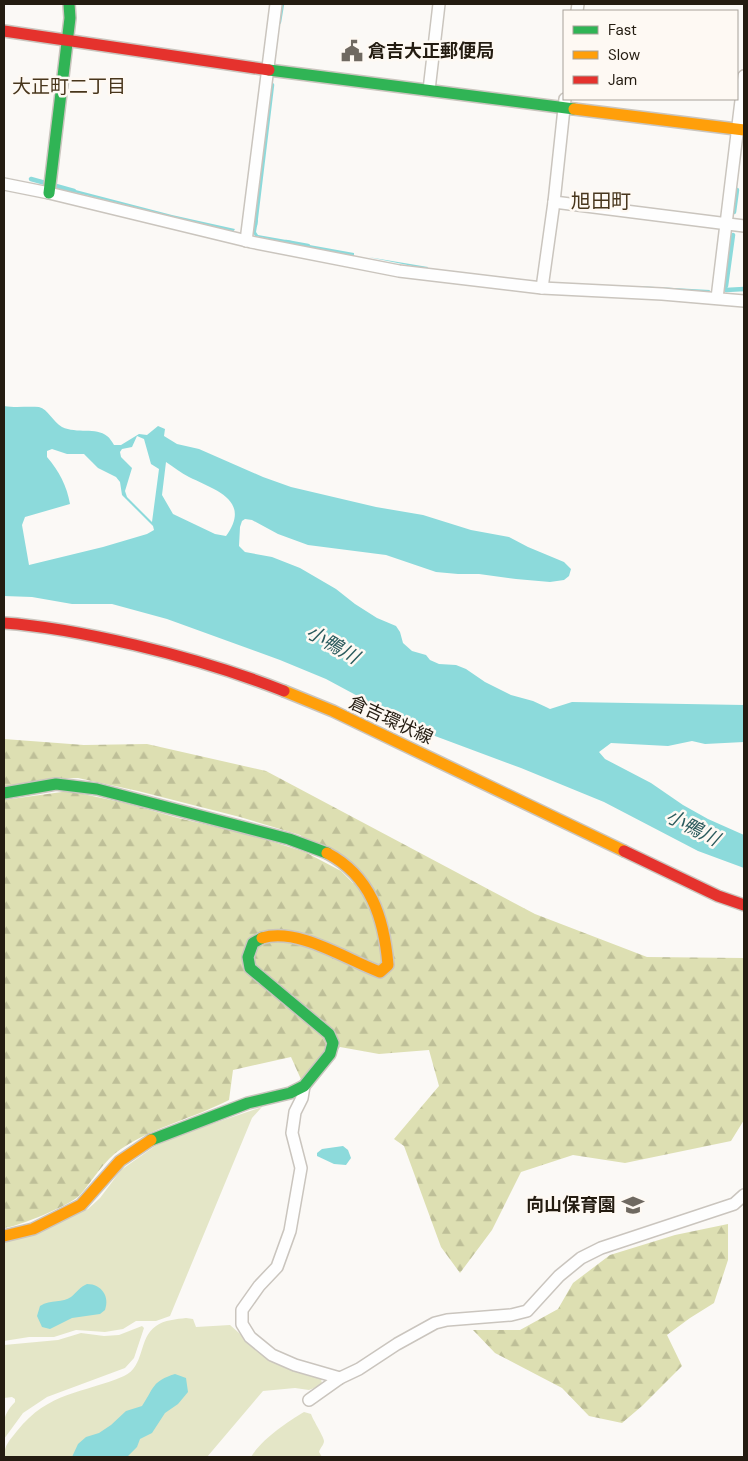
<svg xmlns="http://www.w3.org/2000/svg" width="748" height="1461" viewBox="0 0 748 1461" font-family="'DM Sans','Noto Sans JP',sans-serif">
<defs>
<pattern id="forest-firs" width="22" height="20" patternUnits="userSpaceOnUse" patternTransform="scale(1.25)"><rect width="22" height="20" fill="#dddfb2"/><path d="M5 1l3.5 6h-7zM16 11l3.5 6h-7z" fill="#bebf98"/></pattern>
</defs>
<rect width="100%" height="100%" fill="#fbf9f6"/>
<g fill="#e4e6c7">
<polygon points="262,1107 252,1118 170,1316 156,1321 136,1321 123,1329 105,1332 76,1330 54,1337 29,1337 4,1341 4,1242 88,1209 100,1198 121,1170 155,1146 182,1134"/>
<path d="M186,1318L193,1319L196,1327L230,1325L256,1348L321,1377L322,1385L309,1390L295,1388L263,1391L207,1457H4C4,1445 10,1440 17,1431C49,1391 82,1394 124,1376C145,1367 138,1338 156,1326C164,1320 177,1319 186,1318Z"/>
<path d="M142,1326L144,1328L134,1358L125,1368L47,1397L23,1413L4,1439C4,1421 2,1416 15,1402V1399L12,1397L4,1398V1345L58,1340L81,1333L104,1336L119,1335Z"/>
<path d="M304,1412L311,1414C313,1420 324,1437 324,1441C324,1445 320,1448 319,1452L322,1457H251C261,1440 287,1422 304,1412Z"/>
</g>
<g fill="url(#forest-firs)">
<path d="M4,739L84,745L147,744L266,771L535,914L647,957L744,958V1120L731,1141L625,1163L573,1155L521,1172L492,1230L460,1273L441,1247L404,1146L394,1139L439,1086L429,1050L379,1054L340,1047L304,1086L291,1057L233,1070L229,1100C194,1118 154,1127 121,1149C104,1160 93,1180 80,1195C71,1205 17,1227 4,1228V800L69,791L125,803L178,818L255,836L305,852L341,871L353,883L373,887L300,835L240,817L138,791L78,778L46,779L4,787Z"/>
<polygon points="728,1224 728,1260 714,1303 690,1318 667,1335 682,1366 642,1406 622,1423 589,1416 562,1388 495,1353 473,1330 520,1330 558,1309 573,1283 610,1255 675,1235"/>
</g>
<g fill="#8cdadb" fill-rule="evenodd">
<polygon points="68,188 172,215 235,229 233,232 69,191"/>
<polygon points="255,219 258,220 256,232 258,235 292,241 291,244 255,236 253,233"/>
<polygon points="304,244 354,253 354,256 303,246"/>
<polygon points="368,257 428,267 427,269"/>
<polygon points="637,286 710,290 709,292 637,288"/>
<path d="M4,406C16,408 27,406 39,407C48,409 53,422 62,427C77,434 96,427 107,436C110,438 112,442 114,445H121L139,434L147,435L158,426L165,429L164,436L177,444L199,449L263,477L291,487L376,507L423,515L471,530L509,537L528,547L564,562L571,569L569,576L564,580L550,582L516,579L479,574H458L436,572L386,555L308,545L278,534L252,520L245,519L242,521L240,527L239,546L245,552L272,557L300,568L336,589L355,604L377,618L396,626L400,632L403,643L412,651L426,655L430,660L439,664L456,665L466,669L485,682L511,695L533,701L546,707L550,709L572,702L744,705V742L705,744L692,741L668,746L611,743L599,752L605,759L651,783L683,805L708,819L744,835V868L698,851L604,802L521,768L435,736L406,722L326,679L280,660L167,619L112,604H72L32,597L4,596ZM137,436L144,439L151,464L159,469L152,522L127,497L125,491L132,468L121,457L120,452L122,449L132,447ZM52,449L67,454H84L98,468L116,477L120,482L122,495L153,526L154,530L147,534L103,547L29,565L22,525L25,517L70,504C67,486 59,471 47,457V451ZM166,462C174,467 181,473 189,477C215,490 252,500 226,536L215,534L173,514L162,495Z"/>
<polygon points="343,1146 348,1150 351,1158 346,1165 334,1164 317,1156 317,1153 322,1149"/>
<path d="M87,1284C102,1284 110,1297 105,1310L100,1314L72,1318L50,1329L42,1327L37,1316L40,1306C51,1299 63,1303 71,1297C77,1292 80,1287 87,1284Z"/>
<path d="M175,1374L186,1378L188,1392L178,1404L165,1413L152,1433L140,1439L137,1447L128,1456L72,1457L78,1444L86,1437L99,1433L111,1425L126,1411L142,1406C154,1388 152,1381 175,1374Z"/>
</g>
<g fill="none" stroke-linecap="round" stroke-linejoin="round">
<g stroke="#8cdadb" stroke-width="4.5">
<polyline points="279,22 282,4"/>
<polyline points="31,179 74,191"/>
<polyline points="734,212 737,190"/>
<polyline points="255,225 272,85"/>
<polyline points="286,242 308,246"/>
<polyline points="726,286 733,235"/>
<polyline points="726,290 744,289"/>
</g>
<g stroke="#cac5be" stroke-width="14">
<g id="street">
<polyline points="577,11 578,4"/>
<polyline points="429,90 439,4"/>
<polyline points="4,184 49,193 251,242 399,271 542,288 662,294 744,301"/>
<polyline points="554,202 744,226"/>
<polyline points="246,241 276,4"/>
<polyline points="542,288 554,202 565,99"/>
<polyline points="717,298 744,76"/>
<polyline points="304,1086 302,1098 295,1112 292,1133 301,1168 290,1231 277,1267 259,1286 242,1310 242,1324 250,1337 272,1355 295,1365 340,1378"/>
<polyline points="309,1400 340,1378 359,1369 397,1344 435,1323 447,1320 511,1315 527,1311 559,1276 581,1258 601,1248 734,1204 744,1195"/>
</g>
</g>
<g stroke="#cac5be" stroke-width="14">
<g id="fast">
<polyline points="269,70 574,109"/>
<polyline points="49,193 70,18 69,4"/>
<polyline points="4,793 56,784 97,789 289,839 327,853"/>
<polyline points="151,1140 248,1103 290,1093 304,1086 330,1054 333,1043 329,1034 250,968 248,957 253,943 262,938"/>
</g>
</g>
<g stroke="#cac5be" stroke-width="14">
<g id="slow">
<polyline points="574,109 744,130"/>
<polyline points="284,691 333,711 624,851"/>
<path d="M262,938C298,927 347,960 380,972L388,965C384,918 371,876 327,853"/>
<polyline points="4,1236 33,1229 81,1205 120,1161 151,1140"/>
</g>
</g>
<g stroke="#cac5be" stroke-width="14">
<g id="jam">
<polyline points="4,31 269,70"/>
<path d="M4,623C49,626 92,635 135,645C186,657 236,672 284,691"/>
<polyline points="624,851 718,896 744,905"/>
</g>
</g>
<use href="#street" stroke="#fefefe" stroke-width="11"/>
<use href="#fast" stroke="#30b455" stroke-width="11"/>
<use href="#slow" stroke="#ff9f0a" stroke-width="11"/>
<use href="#jam" stroke="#e5322d" stroke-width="11"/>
</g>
<defs>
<g id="civic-bare" transform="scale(1.725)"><path d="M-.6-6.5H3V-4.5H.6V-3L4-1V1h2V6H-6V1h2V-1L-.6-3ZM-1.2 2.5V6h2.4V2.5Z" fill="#6f6961" stroke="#fef9f3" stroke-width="2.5" paint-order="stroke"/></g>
<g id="school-bare" transform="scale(1.725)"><path d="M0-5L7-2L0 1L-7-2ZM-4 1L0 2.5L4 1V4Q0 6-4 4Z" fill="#6f6961" stroke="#fef9f3" stroke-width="2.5" paint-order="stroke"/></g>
</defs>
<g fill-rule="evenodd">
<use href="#civic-bare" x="352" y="51"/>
<use href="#school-bare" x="633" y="1205"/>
</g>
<g text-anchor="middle" stroke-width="5" stroke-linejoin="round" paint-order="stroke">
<g font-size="18" font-weight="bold" fill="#241c11" stroke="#fef9f3" text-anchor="start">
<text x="368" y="57">倉吉大正郵便局</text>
<text x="616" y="1211" text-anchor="end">向山保育園</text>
</g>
<g font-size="18" fill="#241c11" stroke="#fef9f3">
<text transform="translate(391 720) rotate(25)" y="6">倉吉環状線</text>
</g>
<g font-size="19" fill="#48361c" stroke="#fef9f3">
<text x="69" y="93">大正町二丁目</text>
</g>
<g font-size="19" font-style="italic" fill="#2b5b5d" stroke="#fef9f3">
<text transform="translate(333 644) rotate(30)" y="7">小鴨川</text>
<text transform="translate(693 827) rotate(27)" y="7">小鴨川</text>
</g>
<g font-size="20" fill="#48361c" stroke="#fef9f3">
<text x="601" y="208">旭田町</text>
</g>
</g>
<rect width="748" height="1461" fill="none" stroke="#241c11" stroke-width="10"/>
<rect x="563" y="10" width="175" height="90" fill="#fef9f3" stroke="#a7a199"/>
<rect x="573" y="26" width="25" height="8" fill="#30b455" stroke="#a7a199"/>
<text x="608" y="35" font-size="15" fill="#241c11">Fast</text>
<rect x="573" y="51" width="25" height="8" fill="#ff9f0a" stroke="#a7a199"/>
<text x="608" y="60" font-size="15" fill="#241c11">Slow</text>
<rect x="573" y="76" width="25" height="8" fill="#e5322d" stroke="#a7a199"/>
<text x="608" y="85" font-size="15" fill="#241c11">Jam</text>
</svg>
